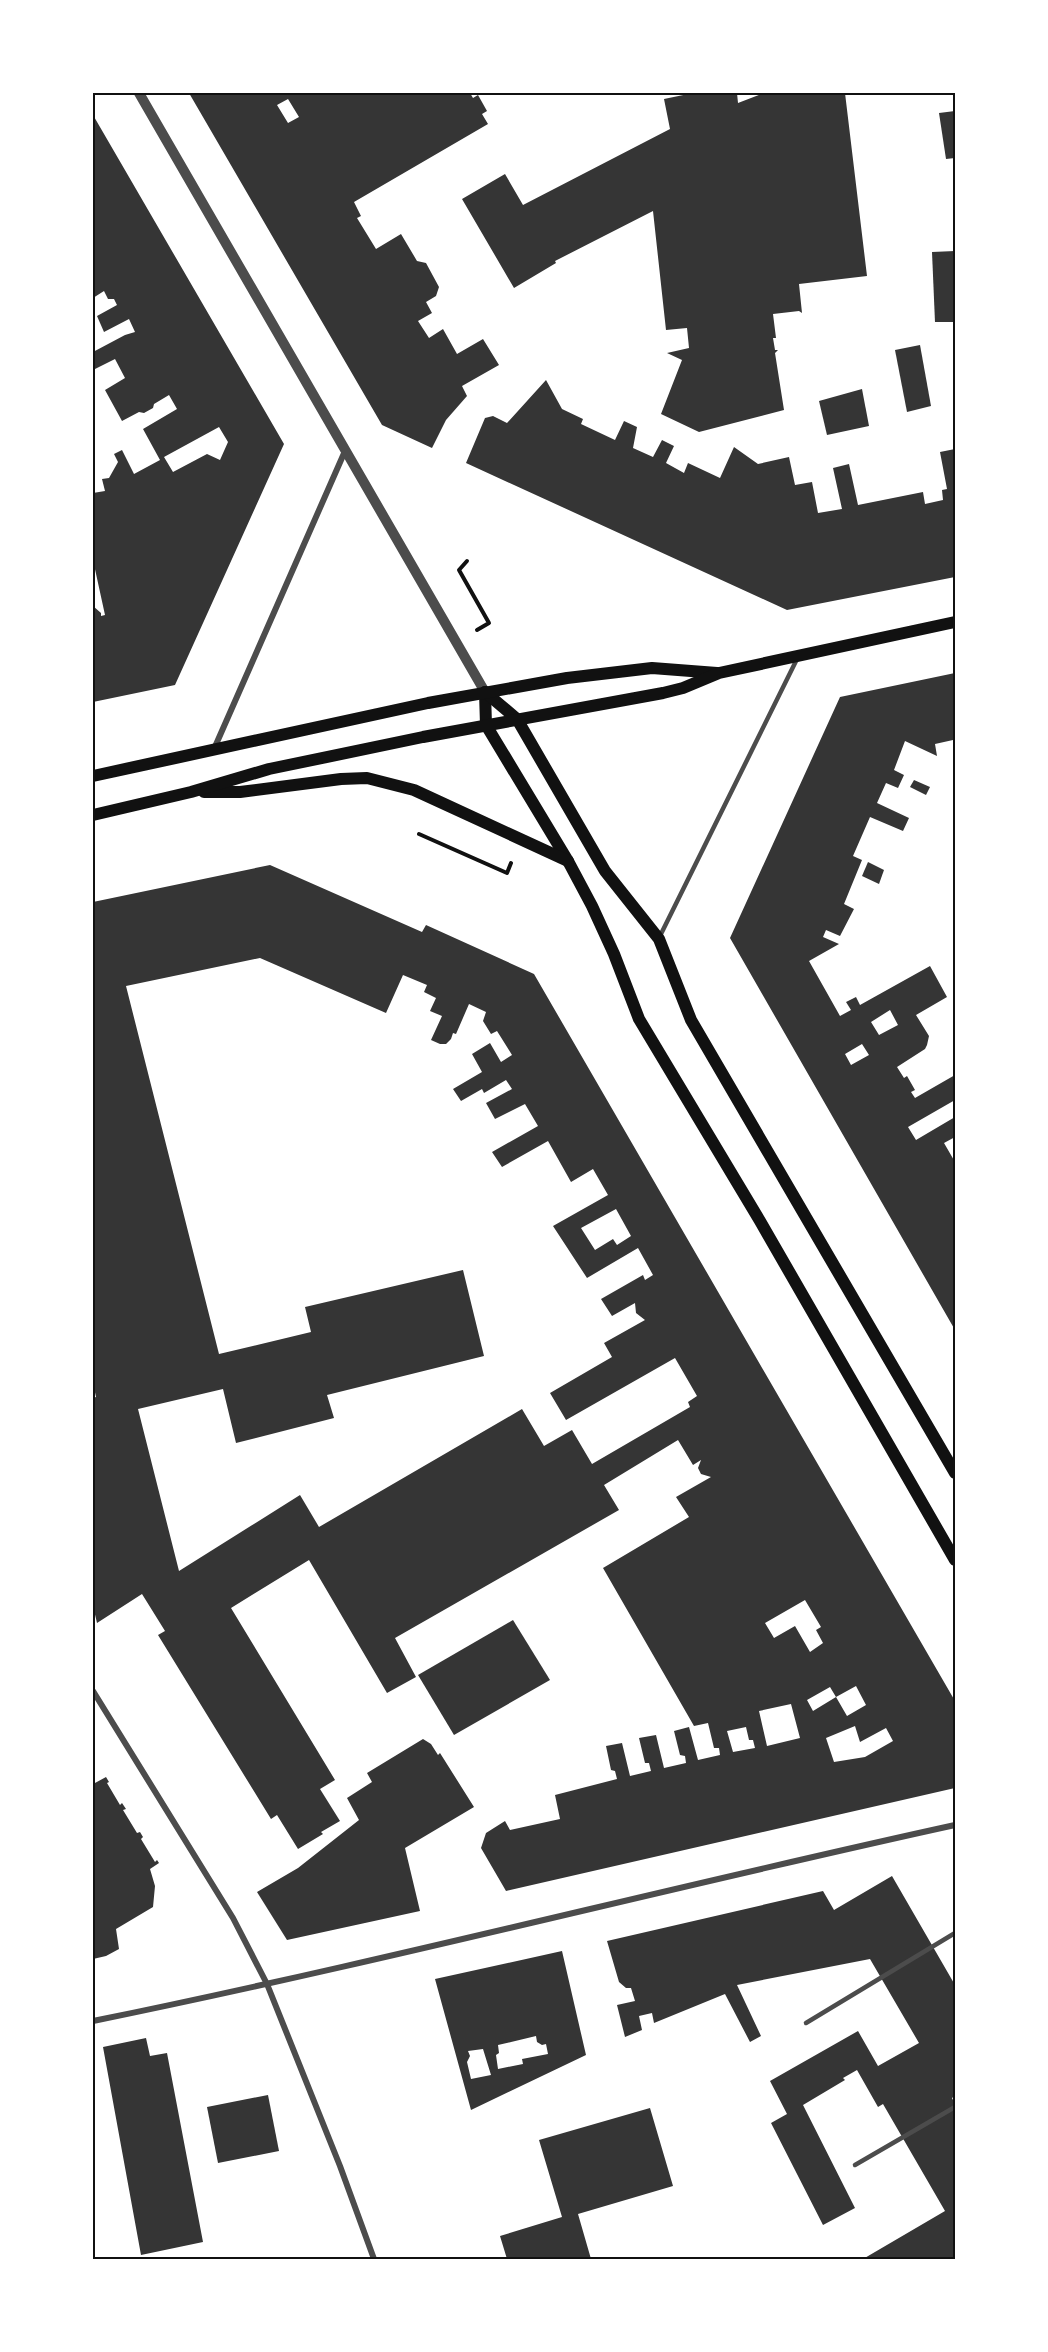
<svg xmlns="http://www.w3.org/2000/svg" width="1048" height="2352" viewBox="0 0 1048 2352" font-family="'Nunito Sans',sans-serif">
<rect width="100%" height="100%" fill="#fff"/>
<g fill="#353535" fill-rule="evenodd">
<path d="M189,93H470L473,98L478,95L487,111L482,114L488,124L354,202L361,216L357,218L376,249L401,234L417,261L426,263L439,287L436,296L426,302L432,313L418,321L429,338L443,329L457,354L483,339L499,365L462,386L467,396L446,420L432,448L382,425ZM288,99L299,117L288,123L277,105Z"/>
<polygon points="693,93 737,93 738,103 764,93 845,93 867,276 799,284 802,313 799,311 773,314 776,338 773,338 775,350 778,350 775,353 784,410 699,432 661,414 682,360 667,353 689,348 687,328 666,330 653,211 555,261 556,263 514,288 462,199 505,174 523,205 670,129 664,99"/>
<polygon points="955,111 955,158 946,159 939,113"/>
<path d="M93,115L284,444L175,685L93,702V606L101,613V616L105,615L93,560V493L105,491L102,479L109,478L118,462L114,454L122,450L134,474L160,460L143,429L177,409L169,395L154,404L153,408L144,413L139,412L122,421L105,390L125,378L115,359L93,370V352L125,335L135,332L129,319L104,332L97,316L117,305L114,299H108L104,291L93,298ZM219,427L228,442L220,460L207,454L173,472L164,457Z"/>
<polygon points="955,251 955,322 935,322 932,252"/>
<polygon points="920,345 931,406 907,412 895,350"/>
<polygon points="546,380 562,409 583,419 581,424 615,440 624,421 637,427 633,448 653,457 662,440 674,446 666,463 684,473 688,463 720,478 734,447 758,464 789,457 795,485 812,482 818,513 842,509 833,468 849,464 858,505 923,492 925,504 943,500 942,490 947,489 940,452 955,449 955,577 787,610 466,463 485,418 493,416 507,423"/>
<polygon points="862,389 869,426 827,435 819,401"/>
<path d="M955,673V746L953,740L935,744L937,756L905,741L894,770L904,775L898,788L886,783L877,803L909,818L903,831L870,817L853,856L862,860L844,904L854,909L840,936L826,930L823,937L839,944L809,961L840,1016L851,1010L846,1002L856,997L860,1005L930,966L947,997L916,1015L929,1036L927,1045L925,1049L897,1067L904,1078L907,1076L915,1090L911,1092L915,1098L955,1075V1100L908,1127L916,1140L955,1117V1137L944,1143L955,1162V1330L730,938L840,697ZM890,1010L898,1025L879,1035L871,1022ZM862,1044L869,1055L851,1065L845,1054Z"/>
<polygon points="914,780 930,787 926,795 910,787"/>
<polygon points="868,862 884,870 879,884 862,876"/>
<path d="M270,865L422,932L426,925L534,974L955,1701V1788L506,1891L481,1848L486,1833L505,1821L510,1830L560,1819L555,1795L617,1779L615,1771L611,1770L606,1746L622,1743L630,1776L651,1771L649,1763H645L639,1738L656,1735L664,1768L686,1763L685,1756L680,1755L674,1731L689,1727L698,1760L720,1755L719,1748H714L708,1723L694,1726L603,1568L689,1517L676,1497L711,1477L701,1474L698,1468L701,1460L693,1465L678,1440L604,1485L619,1510L395,1638L416,1677L387,1693L309,1560L231,1608L335,1780L320,1789L340,1821L321,1832L323,1834L298,1849L277,1815L271,1819L158,1635L165,1631L142,1594L97,1623L93,1606V1398L96,1397L93,1383V902ZM260,958L386,1013L403,975L427,985L424,992L436,998L430,1011L442,1016L431,1040L440,1044H446L451,1039L453,1033L456,1034L469,1004L486,1012L483,1021L491,1034L497,1031L512,1055L501,1062L490,1043L472,1054L482,1072L453,1089L461,1101L482,1089L484,1093L506,1080L512,1089L486,1103L495,1119L525,1104L538,1126L492,1152L502,1167L548,1141L571,1182L593,1169L608,1195L553,1226L587,1278L638,1248L653,1275L645,1280L643,1275L601,1299L612,1316L635,1303L636,1313L645,1320L604,1343L612,1357L550,1393L566,1420L675,1358L697,1396L688,1402L690,1407L592,1464L572,1430L544,1446L522,1409L319,1527L300,1495L179,1571L138,1409L223,1389L236,1443L334,1418L327,1395L484,1356L463,1270L305,1307L311,1332L219,1354L126,986ZM616,1209L631,1236L617,1245L613,1239L595,1250L581,1228ZM805,1600L821,1627L816,1630L823,1643L810,1652L795,1626L774,1638L765,1623ZM856,1686L866,1705L847,1716L836,1697ZM830,1687L836,1697L813,1711L807,1700ZM791,1704L800,1738L767,1746L759,1711ZM855,1726L860,1742L886,1728L893,1741L865,1757L834,1762L826,1738ZM746,1727L749,1740H753L755,1748L733,1752L727,1731Z"/>
<polygon points="513,1620 550,1680 454,1735 418,1675"/>
<polygon points="423,1739 431,1744 438,1755 440,1753 474,1807 405,1848 420,1911 287,1940 257,1892 298,1868 359,1820 347,1798 372,1782 367,1773"/>
<polygon points="106,1777 109,1782 107,1783 120,1805 122,1803 126,1809 123,1810 137,1833 140,1832 143,1837 141,1839 155,1862 157,1860 159,1863 150,1869 155,1886 153,1907 116,1929 119,1949 106,1956 93,1959 93,1780 95,1783"/>
<polygon points="892,1876 955,1985 955,2096 952,2098 955,2104 955,2259 863,2259 945,2211 883,2104 878,2107 857,2070 843,2078 845,2080 803,2105 855,2208 823,2225 771,2123 787,2114 770,2081 858,2031 878,2066 919,2043 870,1959 737,1985 761,2036 750,2042 725,1994 654,2023 652,2013 639,2016 642,2030 625,2037 617,2005 635,2001 631,1988 626,1988 619,1982 607,1941 823,1891 834,1910"/>
<path d="M562,1951L586,2055L471,2110L435,1979ZM536,2036L537,2042L542,2045L546,2044L548,2054L522,2059L523,2064L498,2069L496,2055L499,2053L498,2045ZM483,2049L491,2075L471,2079L467,2062L470,2056L468,2051Z"/>
<polygon points="146,2038 150,2056 167,2053 203,2242 141,2255 103,2047"/>
<polygon points="268,2095 279,2151 218,2163 207,2107"/>
<polygon points="650,2108 673,2186 578,2214 591,2259 507,2259 500,2236 562,2217 539,2140"/>
</g>
<g fill="none" stroke-linecap="round" stroke-linejoin="round">
<g stroke="#111" stroke-width="4">
<polyline points="467,561 459,570 489,623 477,630"/>
<polyline points="419,834 507,873 511,863"/>
</g>
<g stroke="#4c4c4c" stroke-width="4.5">
<polyline points="660,936 797,659"/>
<polyline points="806,2023 955,1933"/>
<polyline points="855,2165 955,2107"/>
</g>
<g stroke="#4c4c4c" stroke-width="6">
<polyline points="214,749 345,451"/>
<polyline points="93,1691 233,1918 267,1984 340,2166 374,2259"/>
<path d="M93,2021C382,1962 667,1888 955,1825"/>
</g>
<polyline stroke="#4c4c4c" stroke-width="10" points="139,93 485,692"/>
<g stroke="#111" stroke-width="12">
<polyline points="485,692 486,725 568,861 592,906 614,954 639,1019 760,1221 955,1560"/>
<polyline points="485,692 517,719 605,871 659,939 691,1020 955,1473"/>
<polyline points="93,776 428,703 567,678 652,668 717,673"/>
<polyline points="204,792 240,792 341,779 367,778 414,790 568,861"/>
<polyline points="93,815 191,792 269,769 423,737 663,693 683,688 719,673 955,622"/>
</g>
</g>
<rect width="1048" height="2352" fill="none" stroke="#ffffff" stroke-width="189"/>
<rect x="94" y="94" width="860" height="2164" fill="none" stroke="#111" stroke-width="2"/>
</svg>
